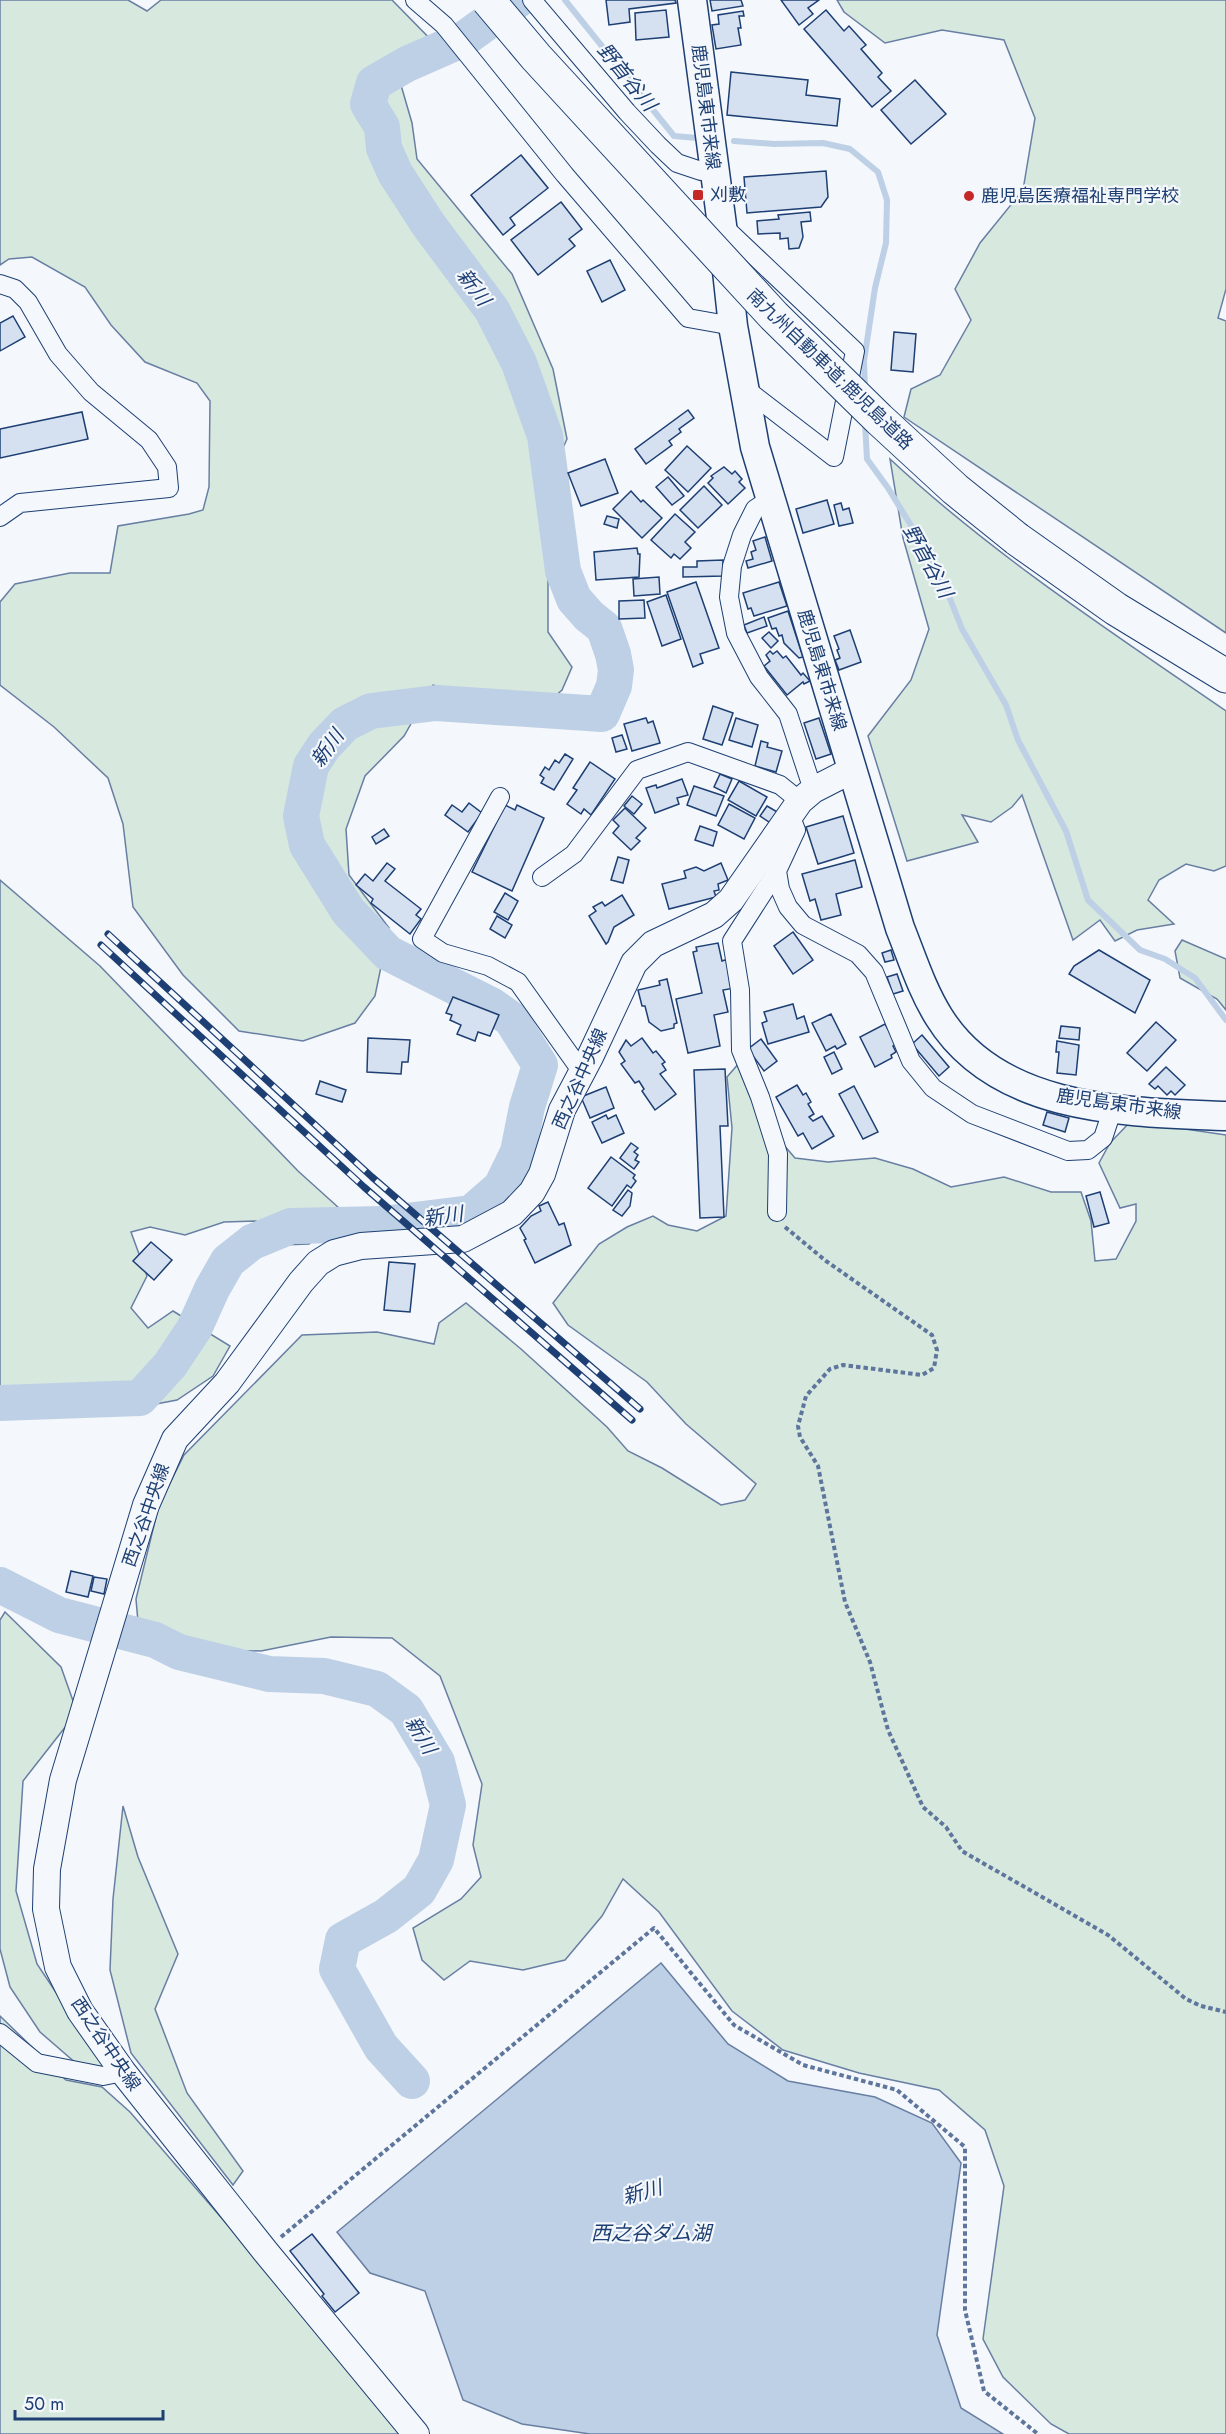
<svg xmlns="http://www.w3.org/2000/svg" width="1226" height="2434" viewBox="0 0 1226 2434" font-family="Jost,'Noto Sans JP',sans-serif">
<rect width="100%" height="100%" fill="#f4f7fb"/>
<g fill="#d7e8df" stroke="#687fa3" stroke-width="1.5">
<polygon points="0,0 128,0 147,11 161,0 392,0 437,46 394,61 412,123 417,159 512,274 553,369 567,439 539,501 548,569 548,632 572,667 562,690 540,710 433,685 404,736 365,776 346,829 349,875 389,928 375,996 355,1023 303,1041 239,1031 183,975 133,907 123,824 108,778 54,727 0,685 0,602 15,584 70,573 110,573 118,526 189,514 203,510 209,487 210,401 197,383 145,362 111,325 85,287 32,257 9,259 0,265"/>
<polygon points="837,0 1226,0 1226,289 1218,318 1226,321 1226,633 904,417 911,389 940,375 971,320 955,289 980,243 1023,190 1035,118 1004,40 942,30 885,43 844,12"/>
<path d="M890,459C992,554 1111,632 1226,711V866L1214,871L1186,864L1159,880L1148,900L1174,924L1137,930L1115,941L1100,920L1073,940L1022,795L1012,807L991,822L962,815L978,842L907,861L868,736L911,680L929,629L903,538Z"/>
<polygon points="0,880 100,966 298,1171 339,1208 309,1244 281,1245 256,1221 224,1222 185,1235 150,1227 131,1232 147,1276 131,1308 148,1328 173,1311 230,1346 213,1376 177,1400 103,1414 0,1419"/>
<polygon points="1182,940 1226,959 1226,1010 1217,999 1180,978 1175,951"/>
<polygon points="740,1062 765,1123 795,1158 828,1162 875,1158 913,1169 951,1187 1004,1177 1051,1192 1081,1192 1091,1221 1095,1261 1116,1259 1136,1221 1136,1204 1120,1208 1099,1163 1110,1143 1131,1121 1226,1135 1226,2434 1069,2434 1051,2424 1003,2377 983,2339 1004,2186 985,2130 939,2090 859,2073 783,2050 732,2011 659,1912 623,1879 602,1916 565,1960 523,1970 470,1961 444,1980 422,1960 413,1928 461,1899 481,1877 473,1845 482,1784 440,1676 392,1638 331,1637 261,1651 209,1650 163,1635 138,1622 136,1599 159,1505 184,1455 302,1335 377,1332 434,1344 439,1323 466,1303 521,1349 607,1427 628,1451 662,1468 721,1505 745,1500 756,1484 686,1424 647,1382 568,1325 553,1303 599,1244 627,1227 653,1216 668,1225 697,1231 726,1216 732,1128 727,1077"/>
<polygon points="5,1612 61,1667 77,1712 23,1781 16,1891 37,1964 79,2027 114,2065 85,2071 40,2032 10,1987 0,1949 0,1620"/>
<polygon points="123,1806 138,1857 178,1954 155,2009 187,2093 243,2171 233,2185 131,2053 110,1970 113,1899"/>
<polygon points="0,2016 66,2080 102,2087 130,2112 365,2384 403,2434 0,2434"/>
</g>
<polygon fill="#bed0e5" stroke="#687fa3" stroke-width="1.5" points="661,1963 728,2044 788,2081 875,2097 932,2123 961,2163 937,2335 961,2408 1003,2434 590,2434 522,2424 463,2400 425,2291 370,2273 337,2232"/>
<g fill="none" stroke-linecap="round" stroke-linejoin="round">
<g stroke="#bed0e5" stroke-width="6">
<polyline points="565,0 674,136 697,138"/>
<polyline points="734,141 774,144 823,143 850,149 878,172 887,200 886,243 875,288 864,361 865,388"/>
<polyline points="865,423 867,459 888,488 939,571 962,629 1006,705 1018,740 1066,831 1088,900 1140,950 1165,959 1195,978 1226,1020"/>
</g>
<g stroke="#bed0e5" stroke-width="36">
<polyline points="0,1403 140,1398 170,1365 194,1329 212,1289 228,1261 252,1242 291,1226 382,1224 471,1213 501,1187 518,1152 527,1107 540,1065 511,1019 491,1005 388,953 348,911 307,845 301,816 311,766 324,746 345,724 371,711 436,703 602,714 614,686 616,670 613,654 604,628 589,616 574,599 563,571 545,436 519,363 492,310 428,224 395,173 384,148 382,127 368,104 374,83 407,64 464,39 518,0"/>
<polyline points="0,1585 59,1615 155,1640 179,1652 269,1674 324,1676 377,1689 406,1710 437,1762 448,1805 436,1860 419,1890 386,1916 343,1940 337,1969 381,2047 412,2081"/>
</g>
</g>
<g fill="#d5e0f0" stroke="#1d3f73" stroke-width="1.5">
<polygon points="606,0 675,0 676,3 629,9 630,22 609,25"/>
<polygon points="710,0 741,0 743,6 712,11"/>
<polygon points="781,0 819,0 808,8 813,14 799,25"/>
<polygon points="666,10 669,37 636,40 635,13"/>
<polygon points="826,10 844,31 849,26 866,45 861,49 882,73 878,77 891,91 872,107 804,29"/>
<polygon points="743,11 744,16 739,16 741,28 738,28 741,45 716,49 712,25 719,24 718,15"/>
<polygon points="731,72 808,80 806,95 840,99 837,126 727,115"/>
<polygon points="915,80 946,114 911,144 881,110"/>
<polygon points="521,155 548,188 510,218 515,225 503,235 471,195"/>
<polygon points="826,171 828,197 821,207 747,213 744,177"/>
<polygon points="561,202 582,229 569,239 575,246 538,275 511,240"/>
<polygon points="810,212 811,221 801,222 803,237 799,248 789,249 788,238 780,239 780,233 758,234 757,221 779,219 778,215"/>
<polygon points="610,260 625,290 602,302 587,271"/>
<polygon points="13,316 25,337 0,351 0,323"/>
<polygon points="894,332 916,334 913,372 891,370"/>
<polygon points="688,410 694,418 679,429 681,432 669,441 672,445 646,464 635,449"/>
<polygon points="82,412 88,439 0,458 0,429"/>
<polygon points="687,446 711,468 688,492 665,470"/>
<polygon points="605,459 618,493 581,506 568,473"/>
<polygon points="724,467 732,474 735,471 742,479 739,482 745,488 728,504 708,483 713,478 711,476"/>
<polygon points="668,477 684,496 672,505 656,487"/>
<polygon points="704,486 722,505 698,528 680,510"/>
<polygon points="631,491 641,502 643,500 662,518 642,538 613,509"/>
<polygon points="827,500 834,524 803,533 796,509"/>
<polygon points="841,503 843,510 849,508 853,523 839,526 834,505"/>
<polygon points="675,514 695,532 685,542 691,548 680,559 674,554 671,558 651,540"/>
<polygon points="607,516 619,519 617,528 604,524"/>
<polygon points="765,537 772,561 748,568 746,561 753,559 751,552 756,550 753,541"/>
<polygon points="637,548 638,554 640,554 639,577 596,580 594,552"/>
<polygon points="723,560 723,576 683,577 683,567 697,567 697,561"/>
<polygon points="659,577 660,594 634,596 633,579"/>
<polygon points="696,582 719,648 700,654 703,663 693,667 667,592"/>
<polygon points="779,582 787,606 754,616 751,608 748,609 743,593"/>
<polygon points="666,595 681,639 662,646 647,602"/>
<polygon points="644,600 645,618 619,619 619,601"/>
<polygon points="788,611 803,657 799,658 784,643 782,635 779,636 776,628 772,629 768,618"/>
<polygon points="764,617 767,626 747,633 744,625"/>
<polygon points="850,630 861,662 839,670 835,660 840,658 837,650 839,649 834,636"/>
<polygon points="769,632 778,641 771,648 762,638"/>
<polygon points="770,651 773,654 777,651 783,658 786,656 801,675 803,673 810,681 804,684 803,682 787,695 764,666 770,661 766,655"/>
<polygon points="713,706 733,713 722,745 703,739"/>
<polygon points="646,718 648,723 653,721 660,743 632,751 624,724"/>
<polygon points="736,718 758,725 752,747 729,740"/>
<polygon points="819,718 831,754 816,759 804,723"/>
<polygon points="622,735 627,749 616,752 612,738"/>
<polygon points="761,741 768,743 767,747 782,751 776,772 755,766"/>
<polygon points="565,754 573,759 554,790 541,783 544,778 540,775 545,767 549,770 555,760 559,763"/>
<polygon points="590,762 615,779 591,815 584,809 581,814 567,804 577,790 573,788"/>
<polygon points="720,774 732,779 726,793 714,787"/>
<polygon points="682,779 688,795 677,798 679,804 655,813 646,788 656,785 657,788"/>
<polygon points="739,781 767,797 756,816 728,800"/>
<polygon points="694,786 724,796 716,816 687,805"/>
<polygon points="632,796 642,804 634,814 624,806"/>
<polygon points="469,803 482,813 468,832 445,815 452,805 462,812"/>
<polygon points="729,804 755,818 744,839 718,825"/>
<polygon points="505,805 515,810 517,805 544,818 512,891 472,872"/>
<polygon points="767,806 779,813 772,824 760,816"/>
<polygon points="625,808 646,828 636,838 640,841 631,850 613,833 619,826 613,820"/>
<polygon points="843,816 854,853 818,864 806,827"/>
<polygon points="700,826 717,832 713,846 695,840"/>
<polygon points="384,829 389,836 376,844 372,837"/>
<polygon points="618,857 629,860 623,883 611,880"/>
<polygon points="855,860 862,887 836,894 841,915 821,920 815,899 810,901 802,874"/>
<polygon points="387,863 395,869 385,881 421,909 416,915 421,919 410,934 371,903 373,899 356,885 365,874 373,881"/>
<polygon points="721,863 728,880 718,884 719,890 714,891 716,897 669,909 662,884 686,878 684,871 696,867 704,871"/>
<polygon points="505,893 518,901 508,920 494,912"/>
<polygon points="622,895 634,915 614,927 608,942 606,944 589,916 596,911 593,907 602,902 605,906"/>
<polygon points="497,916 512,925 505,938 490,929"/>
<polygon points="793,932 813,960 793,974 774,946"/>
<polygon points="718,943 722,961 728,959 735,988 723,990 728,1012 714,1015 720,1046 688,1053 676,999 702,993 693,952 697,951 696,947"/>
<polygon points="891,950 894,960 885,962 882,953"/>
<polygon points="1099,950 1150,980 1135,1013 1069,974 1074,966"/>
<polygon points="897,974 903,991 893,994 887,977"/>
<polygon points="667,979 677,1023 674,1024 674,1028 661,1031 649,1022 645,1006 642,1006 638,990 660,985 659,981"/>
<polygon points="453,997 499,1015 490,1036 478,1032 475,1041 457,1034 461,1025 450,1020 452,1015 446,1013"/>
<polygon points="793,1004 797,1019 804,1016 809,1032 768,1044 762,1023 767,1021 764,1012"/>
<polygon points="831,1014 846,1044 837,1049 835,1046 826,1051 812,1023"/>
<polygon points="1156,1022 1176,1040 1147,1071 1127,1053"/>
<polygon points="885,1024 896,1044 893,1046 896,1052 891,1055 892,1058 875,1067 860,1037"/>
<polygon points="1061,1026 1080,1028 1079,1040 1059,1038"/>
<polygon points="922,1035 949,1067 939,1076 912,1044"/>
<polygon points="368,1038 410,1040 408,1062 402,1062 401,1074 367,1072"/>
<polygon points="642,1038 653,1053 656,1051 665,1062 662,1064 666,1070 660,1074 676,1094 655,1110 642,1091 644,1089 639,1081 635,1083 621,1064 625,1061 619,1052 626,1040 631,1046"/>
<polygon points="761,1039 777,1061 764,1071 748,1049"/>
<polygon points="1057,1041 1079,1045 1076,1075 1057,1073 1059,1052 1056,1052"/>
<polygon points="834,1052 842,1069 832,1074 824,1057"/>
<polygon points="1166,1067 1185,1085 1175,1095 1171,1091 1167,1095 1158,1086 1155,1089 1149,1084"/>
<polygon points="725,1069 728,1126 720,1126 724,1217 700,1218 694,1070"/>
<polygon points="320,1081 346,1090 342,1102 316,1094"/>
<polygon points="797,1085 803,1095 806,1093 811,1102 808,1104 814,1114 809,1117 813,1121 822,1116 834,1136 812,1149 803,1133 798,1136 776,1097"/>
<polygon points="854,1086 878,1132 863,1139 839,1094"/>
<polygon points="606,1087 614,1108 590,1118 581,1097"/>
<polygon points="1047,1112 1069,1118 1065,1132 1043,1125"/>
<polygon points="606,1115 608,1119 616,1115 624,1133 602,1143 592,1122"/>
<polygon points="631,1143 638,1148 634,1152 638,1155 635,1160 639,1162 634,1169 620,1158"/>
<polygon points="611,1157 635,1175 633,1178 636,1181 631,1188 627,1185 612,1206 588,1188"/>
<polygon points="628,1190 632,1193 630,1206 622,1216 613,1210"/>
<polygon points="1100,1192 1109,1223 1094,1227 1086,1196"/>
<polygon points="548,1202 559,1225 564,1223 571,1245 535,1263 524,1240 526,1239 520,1228 531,1216 541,1211 539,1206"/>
<polygon points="151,1242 172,1260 154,1280 133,1261"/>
<polygon points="389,1262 415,1264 410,1312 384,1310"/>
<polygon points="71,1571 93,1576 88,1597 66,1592"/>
<polygon points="94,1577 107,1579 104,1594 91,1591"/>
<polygon points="312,2234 359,2293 335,2312 322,2296 324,2294 290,2251"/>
</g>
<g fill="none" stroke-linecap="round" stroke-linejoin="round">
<g stroke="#1d3f73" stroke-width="20">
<g id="street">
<polyline points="415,0 444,25 565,175 688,318 733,326"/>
<polyline points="532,0 627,112 658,145 677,163 701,171 713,170"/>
<polyline points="722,225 855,351 834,457 743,387"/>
<polyline points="0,284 15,289 28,302 58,354 91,392 149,440 167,467 169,488 20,503 0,517"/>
<polyline points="770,499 755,509 742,535 732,566 729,597 736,633 759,677 788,714 813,790"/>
<polyline points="500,797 422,939 443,953 488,966 518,982 582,1072"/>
<polyline points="790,815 796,830 777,871 780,889 788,907 803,925 858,954 874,972 911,1061 933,1088 972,1114 1068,1151 1088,1150 1103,1138 1113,1108"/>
<polyline points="542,877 574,854 637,770 688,752 780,785 800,801"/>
<polyline points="777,1212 778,1154 760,1097 741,1050 740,990 732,941 777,871"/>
<polyline points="0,2033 37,2063 103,2076 123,2072"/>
</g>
</g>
<g stroke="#1d3f73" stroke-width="28">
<polyline id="secondary" points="416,2434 265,2251 123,2072 80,2011 58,1967 46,1909 47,1869 63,1780 146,1505 175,1439 227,1383 301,1282 318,1263 334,1253 361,1246 463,1239 512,1213 532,1192 542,1174 562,1110 590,1057 634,963 653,944 714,915 731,900 800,801 813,790 852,770"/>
</g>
<g stroke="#1d3f73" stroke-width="31">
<path id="primary" d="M692,0L722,225L733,326L755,447L900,928C912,958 922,990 939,1017C998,1112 1127,1112 1226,1116"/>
</g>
<g stroke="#1d3f73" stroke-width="35">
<polyline id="highway" points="1017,539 1116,609 1226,676"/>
</g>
<g stroke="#5e769c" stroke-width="4" stroke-dasharray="4.5 3" stroke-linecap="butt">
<polyline points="785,1227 826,1261 932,1335 937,1350 934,1368 922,1375 843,1365 830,1369 806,1396 798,1426 800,1437 818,1466 845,1602 870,1662 888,1730 923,1807 946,1827 962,1851 1108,1935 1186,1999 1201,2006 1226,2012"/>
<polyline points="281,2237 654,1928 734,2025 803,2065 897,2090 965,2147 965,2310 984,2391 1038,2434"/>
</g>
<use href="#street" stroke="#f4f7fb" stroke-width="18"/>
<use href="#secondary" stroke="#f4f7fb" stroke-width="26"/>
<use href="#primary" stroke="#f4f7fb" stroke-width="28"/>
<use href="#highway" stroke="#f4f7fb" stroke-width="33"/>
<g stroke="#1d3f73" stroke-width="7">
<g id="rail">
<polyline points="108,934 372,1177 640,1409"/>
<polyline points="101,945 364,1187 632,1420"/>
</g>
</g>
<use href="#rail" stroke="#f4f7fb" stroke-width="4.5" stroke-dasharray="14" stroke-linecap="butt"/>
<g stroke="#1d3f73" stroke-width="35" stroke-linecap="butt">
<polyline id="highway-bridge" points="488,0 536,57 774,316 879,419 955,489 1017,539"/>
</g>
<use href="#highway-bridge" stroke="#f4f7fb" stroke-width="33"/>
</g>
<g fill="#c62828" stroke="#f4f7fb" stroke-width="2">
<rect x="692" y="189" width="12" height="12" rx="3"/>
<circle cx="969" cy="196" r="6"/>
</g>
<g text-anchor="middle" stroke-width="4.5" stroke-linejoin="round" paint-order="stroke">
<g font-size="18" fill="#1d3f73" stroke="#f4f7fb">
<text transform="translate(706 107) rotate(83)" y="6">鹿児島東市来線</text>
<text transform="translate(830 369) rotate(44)" y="6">南九州自動車道;鹿児島道路</text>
<text transform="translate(822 670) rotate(73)" y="6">鹿児島東市来線</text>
<text transform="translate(580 1079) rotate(-66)" y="6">西之谷中央線</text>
<text transform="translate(1119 1104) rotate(8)" y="6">鹿児島東市来線</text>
<text transform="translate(146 1515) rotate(-71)" y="6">西之谷中央線</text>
<text transform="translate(106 2044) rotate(56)" y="6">西之谷中央線</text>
</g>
<g font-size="18" fill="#1d3f73" stroke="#f4f7fb" text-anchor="start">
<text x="710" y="201">刈敷</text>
<text x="981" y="202">鹿児島医療福祉専門学校</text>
</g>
<g font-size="20" font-style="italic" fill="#1d3f73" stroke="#f4f7fb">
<text transform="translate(627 77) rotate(51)" y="7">野首谷川</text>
<text transform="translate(474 287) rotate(53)" y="7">新川</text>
<text transform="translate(928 561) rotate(61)" y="7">野首谷川</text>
<text transform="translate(327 748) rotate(-54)" y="7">新川</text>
<text transform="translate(443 1216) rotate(-8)" y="7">新川</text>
<text transform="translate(421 1735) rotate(59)" y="7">新川</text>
<text transform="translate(642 2192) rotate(-16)" y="7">新川</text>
<text x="651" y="2240">西之谷ダム湖</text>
</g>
</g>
<path d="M15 2410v9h148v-9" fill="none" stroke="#1d3f73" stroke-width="3"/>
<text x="24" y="2410" font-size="18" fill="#1d3f73" stroke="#f4f7fb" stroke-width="4.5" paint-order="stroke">50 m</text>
</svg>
